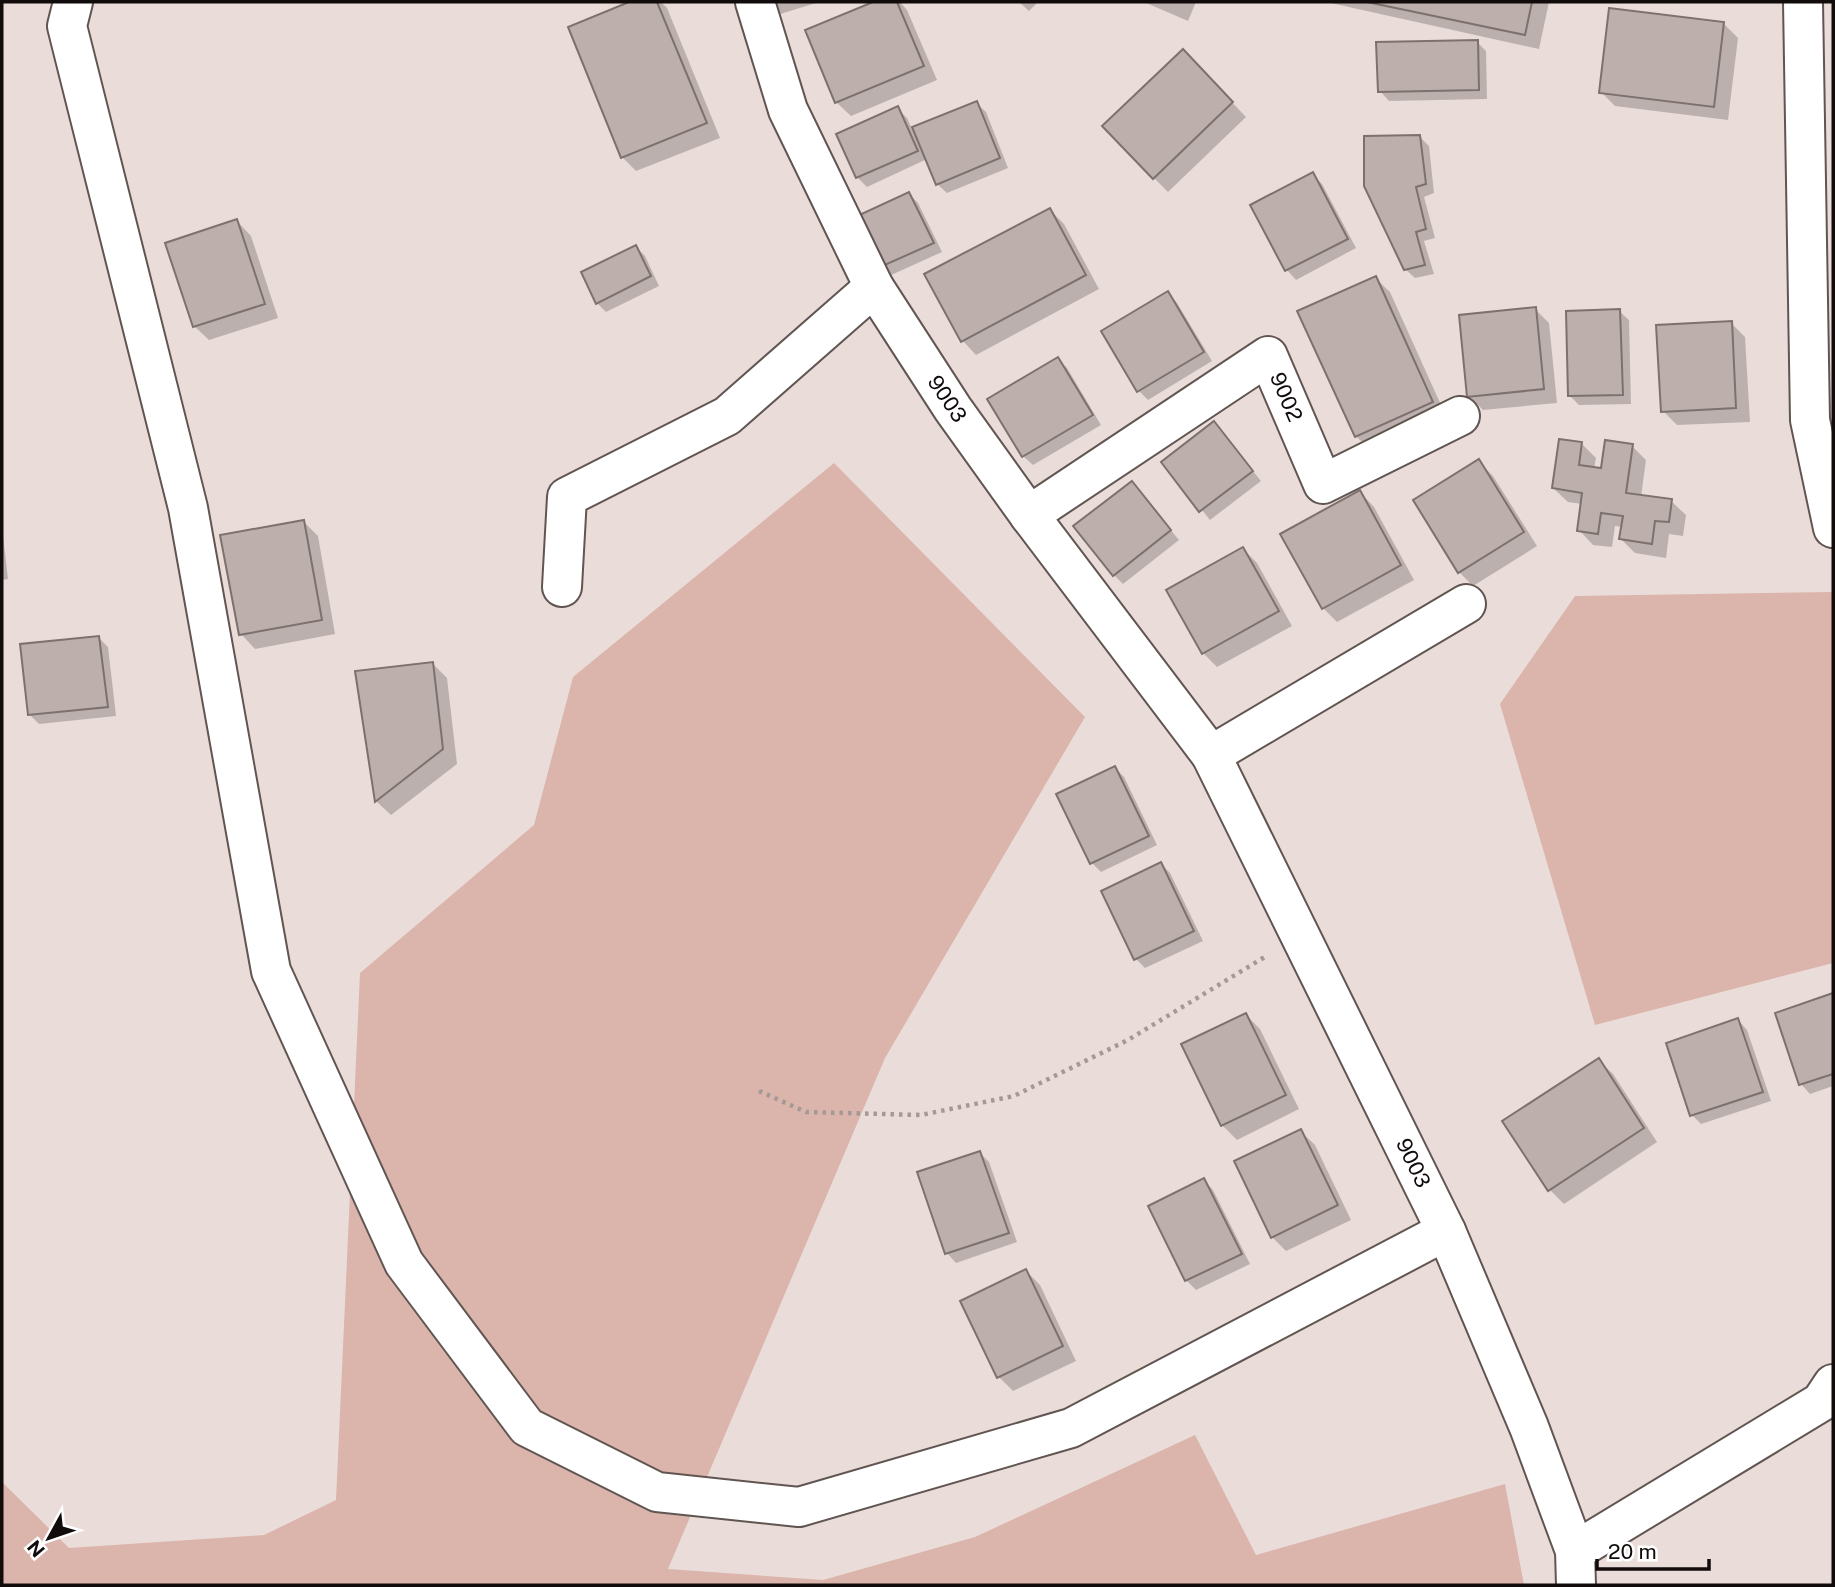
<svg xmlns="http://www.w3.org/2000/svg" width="1835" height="1587" viewBox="0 0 1835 1587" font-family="'Public Sans',sans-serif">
<rect width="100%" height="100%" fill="#eaddd9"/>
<g fill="#dbb5ab">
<polygon points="834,463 1085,717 885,1058 668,1569 823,1580 975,1537 1195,1435 1256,1555 1505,1484 1524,1585 2,1585 2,1482 69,1548 264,1535 336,1500 360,973 534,825 573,677"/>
<polygon points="1833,592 1833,963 1595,1025 1500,704 1575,596"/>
</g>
<g fill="#0003">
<polygon points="634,2 661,2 667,8 720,138 636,171 622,157 570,28"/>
<polygon points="764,2 819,2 774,16"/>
<polygon points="878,2 900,2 907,10 937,80 851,116 836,102 807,31"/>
<polygon points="1019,2 1038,2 1029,11"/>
<polygon points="1144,2 1196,2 1188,21"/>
<polygon points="1326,2 1549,2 1539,49"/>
<polygon points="1724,24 1738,38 1728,120 1615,106 1601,92"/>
<polygon points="1477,42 1486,51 1487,99 1389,101 1380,91"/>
<polygon points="1183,51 1246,117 1168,192 1154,178"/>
<polygon points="976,103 986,112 1008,168 947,193 937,184 927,159 867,187 857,177 838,135 897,108 907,118 912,129"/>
<polygon points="1420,137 1429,146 1434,193 1424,197 1435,238 1424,241 1434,274 1415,278 1405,269"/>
<polygon points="1312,174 1322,184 1356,248 1296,280 1287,270 1253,205"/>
<polygon points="909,194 918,203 942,252 889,276 880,267"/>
<polygon points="1050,210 1064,224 1099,289 976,355 962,340"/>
<polygon points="237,221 251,236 278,318 209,340 194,326"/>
<polygon points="636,247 645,256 659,286 606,312 597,303"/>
<polygon points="1375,278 1390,292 1446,416 1370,450 1356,436"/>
<polygon points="1168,294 1177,303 1212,361 1148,400 1138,390"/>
<polygon points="1535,309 1549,323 1557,403 1483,410 1469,396"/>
<polygon points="1619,311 1629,320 1631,404 1579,405 1570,396"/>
<polygon points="1731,323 1745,337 1750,422 1677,425 1663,411"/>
<polygon points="1058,359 1067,368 1101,425 1033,465 1023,456"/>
<polygon points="1214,423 1261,481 1210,520 1163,462"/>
<polygon points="1582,444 1596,458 1594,469 1602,470 1632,446 1646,460 1641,497 1671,501 1686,515 1683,536 1669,534 1666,558 1635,553 1621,539 1623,527 1615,526 1612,547 1593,545 1579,530 1582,504 1568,502 1553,488"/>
<polygon points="1479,462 1493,476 1537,546 1473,586 1459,572"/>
<polygon points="1132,483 1179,540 1123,584 1114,575"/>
<polygon points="1360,492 1374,507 1414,580 1337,622 1323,608"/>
<polygon points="303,521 318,536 335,634 255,649 241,634"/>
<polygon points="2,527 8,579 2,580"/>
<polygon points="1243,549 1257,563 1292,626 1217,667 1203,653"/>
<polygon points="99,638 108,647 116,716 39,724 30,715"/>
<polygon points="432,663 447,678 457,764 391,815 377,802 357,672"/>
<polygon points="1115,768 1124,777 1157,845 1101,872 1092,863"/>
<polygon points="1161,864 1170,873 1203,941 1145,968 1136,959"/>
<polygon points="1833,995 1833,1086 1810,1094 1801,1084 1777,1014"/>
<polygon points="1246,1015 1260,1029 1299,1109 1237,1140 1222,1125 1183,1045"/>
<polygon points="1738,1020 1747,1030 1771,1101 1701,1124 1692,1115"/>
<polygon points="1598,1060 1613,1074 1657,1142 1564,1204 1550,1190"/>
<polygon points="1300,1131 1315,1145 1351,1220 1286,1251 1272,1237"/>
<polygon points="980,1153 989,1162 1017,1242 956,1263 947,1253"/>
<polygon points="1204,1180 1213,1190 1250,1264 1196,1290 1186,1280 1150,1206"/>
<polygon points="1026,1271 1040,1285 1076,1361 1013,1391 999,1377"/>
</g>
<g fill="#bdb0ac" stroke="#7d716e" stroke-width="2">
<polygon points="629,2 657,2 707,123 621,158 568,27"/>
<polygon points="873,2 897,2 924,66 835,103 805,30"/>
<polygon points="1367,2 1532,2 1525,35"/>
<polygon points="1609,8 1724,22 1714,107 1599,93"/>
<polygon points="1478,40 1479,90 1378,92 1376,42"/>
<polygon points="1183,49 1233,102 1153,179 1102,126"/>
<polygon points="977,101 1000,158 936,185 912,127"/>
<polygon points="898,106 918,151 856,178 836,134"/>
<polygon points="1420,135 1426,184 1416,187 1426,229 1416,232 1425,265 1404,270 1364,186 1364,136"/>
<polygon points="1313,172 1348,239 1285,271 1250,205"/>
<polygon points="909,192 934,243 878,268 855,217"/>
<polygon points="1050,208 1086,275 961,342 924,274"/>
<polygon points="237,219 265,304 193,327 165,243"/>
<polygon points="636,245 651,276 596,304 581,272"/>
<polygon points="1376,276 1433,402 1355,437 1297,311"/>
<polygon points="1168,291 1204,352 1137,392 1101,331"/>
<polygon points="1536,307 1544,389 1467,397 1459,315"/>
<polygon points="1620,309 1623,395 1568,396 1566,311"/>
<polygon points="1732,321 1736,408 1661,412 1656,325"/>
<polygon points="1058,357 1093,415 1022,457 987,399"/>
<polygon points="1214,421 1253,471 1199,512 1161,462"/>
<polygon points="1559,439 1582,442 1579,465 1601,468 1605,440 1633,444 1626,493 1672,499 1669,522 1655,521 1652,544 1619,539 1623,516 1601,513 1598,534 1577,531 1582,493 1552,488"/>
<polygon points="1479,459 1524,532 1458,573 1413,500"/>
<polygon points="1132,481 1171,530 1113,576 1073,526"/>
<polygon points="1360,490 1401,565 1322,609 1280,534"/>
<polygon points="304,520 322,620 239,635 220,535"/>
<polygon points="1243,547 1279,611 1202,654 1166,590"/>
<polygon points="99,636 108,707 28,715 20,644"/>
<polygon points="433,662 443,749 375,802 355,671"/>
<polygon points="1115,766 1149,836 1090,864 1056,794"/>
<polygon points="1161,862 1194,931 1134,960 1101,891"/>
<polygon points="1833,993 1833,1074 1799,1085 1775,1013"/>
<polygon points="1246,1013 1286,1095 1221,1126 1181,1044"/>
<polygon points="1738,1018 1763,1092 1690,1116 1666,1043"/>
<polygon points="1599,1058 1644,1128 1548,1191 1502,1121"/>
<polygon points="1301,1129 1338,1205 1271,1238 1234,1161"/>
<polygon points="980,1151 1009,1233 945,1254 917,1172"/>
<polygon points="1204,1178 1242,1254 1185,1281 1148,1206"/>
<polygon points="1026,1269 1063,1346 997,1378 960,1301"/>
</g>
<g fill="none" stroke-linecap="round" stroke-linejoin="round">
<g stroke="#615552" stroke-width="42">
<g id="minor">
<polyline points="73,2 67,26 188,508 271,971 404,1263 527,1427 657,1492 799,1507 1071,1428 1446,1231"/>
<polyline points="755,2 788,110 874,287 953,409 1029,515 1211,755 1446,1231 1529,1427 1575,1551 1576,1585"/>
<polyline points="1803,2 1810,420 1833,528"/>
<polyline points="1029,515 1268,356 1323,484 1460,416"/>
<polyline points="562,587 567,497 727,416 874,287"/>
<polyline points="1211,755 1466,604"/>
<polyline points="1575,1551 1821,1402 1833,1384"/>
</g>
</g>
<polyline stroke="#a39996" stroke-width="4.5" stroke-dasharray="3.5 5" stroke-linecap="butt" points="759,1091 806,1112 921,1115 1014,1096 1128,1040 1268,955"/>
<use href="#minor" stroke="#fff" stroke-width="38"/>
</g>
<g text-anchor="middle" stroke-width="7" stroke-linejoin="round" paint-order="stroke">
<g font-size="21" fill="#110c0b" stroke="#fff">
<text transform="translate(1286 397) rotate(67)" y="7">9002</text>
<text transform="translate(947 399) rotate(56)" y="7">9003</text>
<text transform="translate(1413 1163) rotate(64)" y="7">9003</text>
</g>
</g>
<rect width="1835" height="1587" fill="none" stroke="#110c0b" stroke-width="7"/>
<g transform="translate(49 1538) rotate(230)" stroke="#ffffff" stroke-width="5" paint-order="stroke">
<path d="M0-5L12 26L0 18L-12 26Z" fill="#110c0b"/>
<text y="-10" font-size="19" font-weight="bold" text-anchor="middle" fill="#110c0b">N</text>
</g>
<path d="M1597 1559v10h112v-10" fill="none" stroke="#110c0b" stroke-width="3.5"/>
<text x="1608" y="1559" font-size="21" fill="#110c0b" stroke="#ffffff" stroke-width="5" paint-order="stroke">20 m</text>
</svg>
